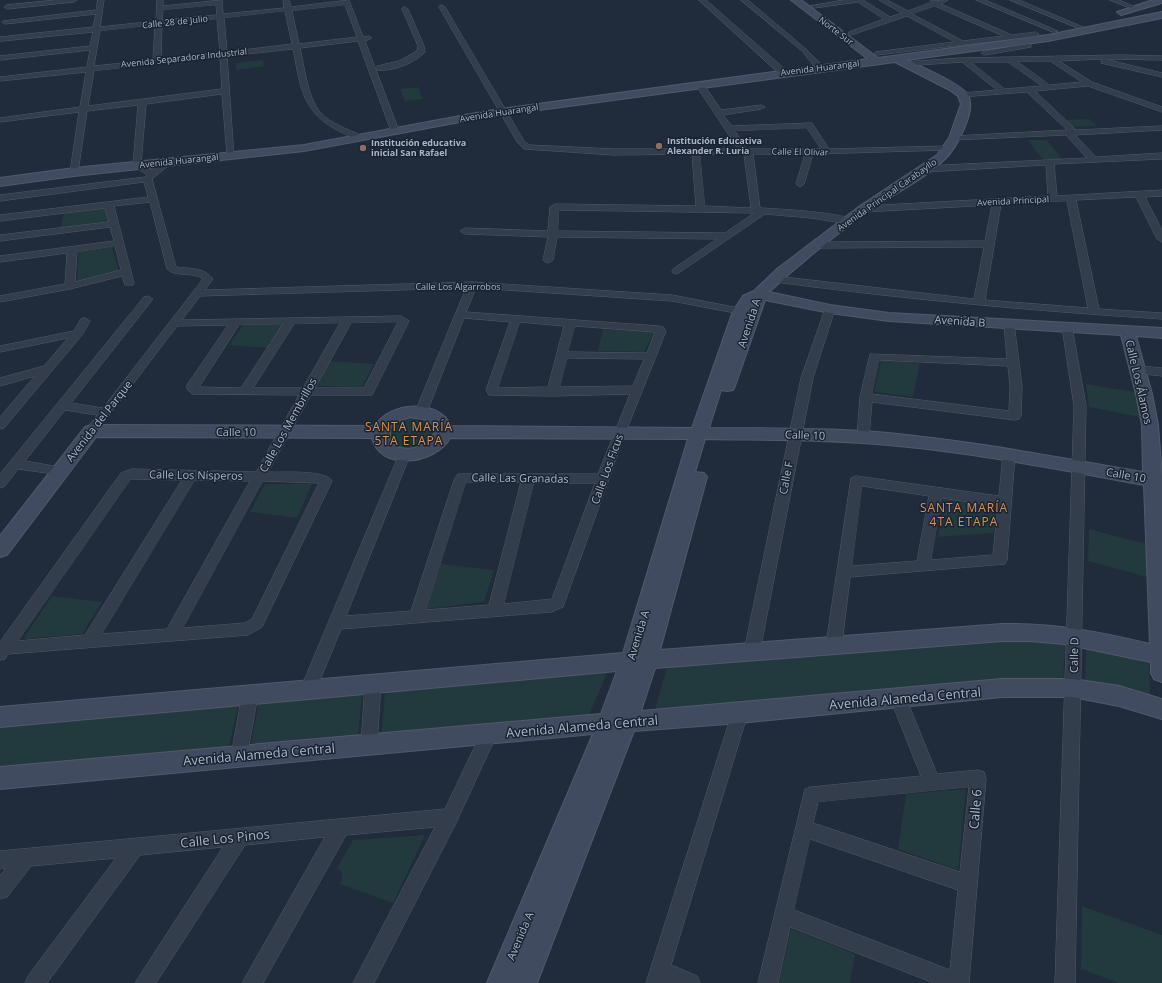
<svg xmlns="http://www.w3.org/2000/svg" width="1162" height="983" viewBox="0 0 1162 983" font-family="'Open Sans',sans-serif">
<rect width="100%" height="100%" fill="#202b3c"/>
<g fill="#22393d">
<polygon points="263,60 264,66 236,70 236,63"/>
<polygon points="418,87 423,99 405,101 400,89"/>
<polygon points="1089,119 1098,126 1073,127 1065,120"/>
<polygon points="1028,140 1047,140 1062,159 1042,159"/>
<polygon points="105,208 111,222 61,228 64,213"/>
<polygon points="112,246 119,271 77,282 79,251"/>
<polygon points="288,322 272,348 229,345 243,325"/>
<polygon points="603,329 654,332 644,352 598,351"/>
<polygon points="881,360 920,363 913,397 874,392"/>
<polygon points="330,361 374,364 362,387 316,386"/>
<polygon points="1086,384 1135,392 1140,417 1089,407"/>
<polygon points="409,416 425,417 438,429 428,445 402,450 388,443 386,432 394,421"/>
<polygon points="265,484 312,484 297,518 250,512"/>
<polygon points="943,498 996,507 994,533 938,537"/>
<polygon points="1089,529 1146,544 1147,577 1088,561"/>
<polygon points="439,564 494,570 484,602 426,609"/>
<polygon points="52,596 102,602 82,634 23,639"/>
<polygon points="999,639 1065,644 1063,683 654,713 668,664"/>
<polygon points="1086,646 1149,659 1150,701 1085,684"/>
<polygon points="608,671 589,715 381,737 385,690"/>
<polygon points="362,693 358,737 251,746 259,701"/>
<polygon points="239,703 228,750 0,770 0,724"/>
<polygon points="966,789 958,870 898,849 906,794"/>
<polygon points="425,835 393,903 340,884 342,876 341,871 337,868 353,840"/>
<polygon points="1082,906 1162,935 1162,983 1119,983 1081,969"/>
<polygon points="791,929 855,954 850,983 779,983"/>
</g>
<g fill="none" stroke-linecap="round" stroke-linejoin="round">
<g stroke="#515a6a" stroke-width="1">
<g id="street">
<polygon points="56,0 77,0 74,2 7,9 4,7 7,5"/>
<path d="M98,0H104L100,27L156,21L157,0H163V6L222,0L223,14L284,8L283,0H289L291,7L349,0L363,37L369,36L372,38L365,41L399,131L398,133L391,131L358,41L300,48C304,65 308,99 320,112C331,124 349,130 363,136V140C356,141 349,136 343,133C302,114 301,89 293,49L227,56L234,157H228L227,155L222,94L146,104L141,164L152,170L169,159L173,162L152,179L176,267C190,269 204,267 213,279L205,290L472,282L672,295L744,309L745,311L740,314L672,301L476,288L466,312L659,326L663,327L666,331L625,434L563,607L551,612L341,629L314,695L308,697L302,695L300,690L400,452H408L410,455L346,616L411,611L454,480L458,474H598L630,394L553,396L489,395L486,390L510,322L464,318L427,412L421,416L415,412L466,288L200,296L182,320L401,316L409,321L372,395H311L268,472C282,473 325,469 332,481L262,627L248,635L8,654L5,659L0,660V642L121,473L132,469L256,472L299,395L192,394L187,389V385L228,325L177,326L95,434H87L85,431L97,415L65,410L25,461L65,468L67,471L65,474L61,475L18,469L5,486L0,488V474L144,297L148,296L153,299L71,403L103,408L203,279C193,271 176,278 167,269L150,202L114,206L134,283L133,285H125L122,276L70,289L0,302V296L65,284L67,253L0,262V256L114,241L110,227L0,241V235L109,222L105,208L0,221V215L148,197L144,182L0,201V195L145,177L147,175L133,165L138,105L87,111L78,172L74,175L70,172L79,112L0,122V118L80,107L86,72L0,81V77L87,67L90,50L0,60V56L90,46L93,32L2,41H0V37L93,27L96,14L5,24L3,23V21L96,10ZM216,5L217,15L162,20L163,10ZM345,5L357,37L299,44L292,11ZM285,11L292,44L227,52L224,18ZM217,19L220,52L161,59L162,24ZM155,25L153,60L94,66L100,31ZM220,57L222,89L88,106L94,71ZM115,246L121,270L75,282L77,252ZM398,322L364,388H315L351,323ZM520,322L564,326L548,387L498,388ZM340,323L303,388H253L294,324ZM283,324L241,388L199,387L239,325ZM575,326L655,332L647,353L568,352ZM567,358L644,359L633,386L560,387ZM131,479L182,480L85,635L18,641ZM195,480L250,481L167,629L102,634ZM263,481L319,483L252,619L245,623L183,628ZM466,482H521L489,605L426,610ZM534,483H595L552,599L504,604Z"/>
<polygon points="699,0 706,0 787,71 787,75 781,75"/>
<polygon points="741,0 748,0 807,50 823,66 823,70 817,70 803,52"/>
<path d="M844,0H863L890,17L902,13L879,0H887L908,11L930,3V1L948,0L941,4L1012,35L1036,32L1039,34L1036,36L877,55L875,54V52L955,42L907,16L851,35L848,33L849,32L884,19L858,2L814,8L811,6ZM935,6L1003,36L963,41L912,14Z"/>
<polygon points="976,0 985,0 1058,31 1053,32"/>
<polygon points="1010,0 1019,0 1083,27 1078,28"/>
<polygon points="1110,0 1119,0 1138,8 1133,9"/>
<path d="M442,5L445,7L524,141L529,145L614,149H738L695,84L699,82H702L721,110L761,105L765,107L761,109L723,115L732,126L809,123H812L829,149L947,146L951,148L947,150L813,154L804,184L800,187L796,184L805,154H753L760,208C776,209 845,212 854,221L849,224L811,218L765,214L677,274L673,273L672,271L673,269L717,239L557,237L553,260L548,263L545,262L543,260L548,237L465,234L460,231L465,228L548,231L550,207L555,204L696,206L692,154L614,155L524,149L517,142L439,7ZM807,128L821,149H746L735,131ZM700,154H744L751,208L705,206ZM559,210L754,213L725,233L558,231Z"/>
<path d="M405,7L408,9L424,46L425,52C415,63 392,72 377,70V66L399,61L417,51L418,46L402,9Z"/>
<polygon points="1029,44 1031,45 1031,47 985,55 981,53 985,51"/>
<path d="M1121,55L1162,56V60L1105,59L1162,73V77L1101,63L1102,59L1059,61L1092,82L1162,107V112L1088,86L1035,91L1076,130L1162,126V130L1075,135L1096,157L1162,153V159L1054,164L1057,196L1162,190V196L1145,197L1162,230V242L1157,239L1136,197L1076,200L1099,309L1162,313V319C1033,311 904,299 775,282L770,279L775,276L974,299L984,247L819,248L814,245L819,242L985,241L992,205L864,212L859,209L864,206L1048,196L1046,165L925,172L921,169L925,166L1087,158L1066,135L952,140L951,138L955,136L1067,130L1027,92L960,97V93H963L997,90L962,62L905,66L901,64L905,62L960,58ZM1017,61H1050L1082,82L1050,85ZM971,62H1008L1042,86L1005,89ZM1067,201L1088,308L985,300L1001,204Z"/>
<polygon points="830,306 835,309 813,378 760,651 757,656 752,657 747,656 744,651 801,378 825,309"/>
<polygon points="85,318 90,321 82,335 4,428 0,429 0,417 35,376 0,386 0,378 44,366 68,338 0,352 0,346 74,331 81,319"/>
<path d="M1009,321L1014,324L1022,386L1021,416L1019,419L1015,420L872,402L869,437L867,440H859L857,437L860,397L870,354L1007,359L1004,324ZM879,360L1008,366L1010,386L1009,411L872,394Z"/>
<polygon points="1067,324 1072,327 1086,406 1075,983 1055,983 1074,406 1062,327"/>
<polygon points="1138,366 1162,368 1162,376 1134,373 1132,370"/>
<path d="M1009,451L1013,452L1015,455L1007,560L1005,564L850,577L842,644L839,648L834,650L829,648L826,644L851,478L856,476L999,496L1003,455L1005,452ZM862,486L929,496L917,561L852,566ZM942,498L998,506L993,555L931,560Z"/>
<polygon points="373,677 379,679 381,684 377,745 375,750 369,752 363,750 361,745 365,684 367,679"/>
<polygon points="250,688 256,690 258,695 247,756 245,761 239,764 233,761 231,756 242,695 244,690"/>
<path d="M898,691L904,693L906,698L937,774L978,770L984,772L986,778L969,983H934L790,927L778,983H758L805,789L811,787L921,776L890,698L892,693ZM969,787L960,872L813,823L818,802ZM810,839L958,890L950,970L794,910Z"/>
<polygon points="740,706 746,708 748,713 671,965 697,976 700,983 646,983 732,713 734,708"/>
<polygon points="489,727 495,729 497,734 456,823 374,983 353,983 435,827 346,835 263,983 242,983 325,837 245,845 156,983 135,983 223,847 140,855 47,983 25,983 28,976 116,858 31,866 7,897 0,899 0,876 6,868 0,869 0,851 445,809 483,729"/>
</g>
</g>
<g stroke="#515a6a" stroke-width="2">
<g id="secondary">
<path d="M791,0H801L878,58L1048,35L1162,12V18L1048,41L907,60C920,66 962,84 968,95C977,110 956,149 944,160C922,181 893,194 869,211C834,236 800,263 769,292L830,305L889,313L1162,328V338L1136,336L1152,394L1158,425L1162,476V682L1154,679L1151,673V662L1064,644L1030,641H1002L655,668L641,711L1002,679H1073L1119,686L1162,699V719L1119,706L1073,697H1002L740,723L634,731L537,983H487L593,734L0,789V767L601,714L617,671L0,727V707L623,653L688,439L450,438C436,464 380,472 372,438L96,437L7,555L0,557V536L85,427L91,425L375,426C389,402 439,398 451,426L692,428L733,311L743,296L754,291L777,269L860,206L937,155L949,138L961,104L958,96L948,89L895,62L487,117L304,151L74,176L0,186V178L74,168L304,145L487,111L868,59ZM765,300L830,313L889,321L1121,335L1136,394L1142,425L1143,472C1050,456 957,438 863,431C811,428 760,428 709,428L721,390L727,391L733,390L735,386ZM410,417C415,418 421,418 426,420C452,430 413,463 390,442V428L398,421ZM705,439C757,440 810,439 862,443C957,449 1051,468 1144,485L1150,644C1101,632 1053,623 1002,624L660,650L707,477L704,473L695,472Z"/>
<polygon points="1153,0 1162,0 1162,3 1121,15 1117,12"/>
</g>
</g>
<use href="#street" fill="#333d4c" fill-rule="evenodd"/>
<use href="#secondary" fill="#414b5f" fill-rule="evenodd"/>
</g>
<g fill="#8d6e63" stroke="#192231" stroke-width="1.5">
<circle cx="659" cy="146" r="4"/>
<circle cx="363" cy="148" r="4"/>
</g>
<g text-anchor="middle" stroke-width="3" stroke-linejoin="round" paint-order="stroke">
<g font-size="9" fill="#aeb7c8" stroke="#192231">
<text transform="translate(175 22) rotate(-6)" y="3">Calle 28 de Julio</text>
<text transform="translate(836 31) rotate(37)" y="3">Norte Sur</text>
<text transform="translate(184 58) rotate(-6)" y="3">Avenida Separadora Industrial</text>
<text transform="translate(820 68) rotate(-7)" y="3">Avenida Huarangal</text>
<text transform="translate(499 113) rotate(-9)" y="3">Avenida Huarangal</text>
<text transform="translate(800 152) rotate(1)" y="3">Calle El Olivar</text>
<text transform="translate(179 161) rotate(-6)" y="3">Avenida Huarangal</text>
<text transform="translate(887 195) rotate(-35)" y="3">Avenida Principal Carabayllo</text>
<text transform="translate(1013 201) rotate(-3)" y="3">Avenida Principal</text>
<text x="458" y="290">Calle Los Algarrobos</text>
</g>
<g font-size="9" font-weight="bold" fill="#aeb7c8" stroke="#192231" text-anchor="start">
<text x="667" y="144">Institución Educativa<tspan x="667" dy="10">Alexander R. Luria</tspan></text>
<text x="371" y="146">Institución educativa<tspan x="371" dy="10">inicial San Rafael</tspan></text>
</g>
<g font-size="11" fill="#aeb7c8" stroke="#192231">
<text transform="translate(960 321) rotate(4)" y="4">Avenida B</text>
<text transform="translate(749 323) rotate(-72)" y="4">Avenida A</text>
<text transform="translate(1139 382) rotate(77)" y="4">Calle Los Álamos</text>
<text transform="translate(99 421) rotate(-52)" y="4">Avenida del Parque</text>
<text transform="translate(288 425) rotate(-61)" y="4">Calle Los Membrillos</text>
<text x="236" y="436">Calle 10</text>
<text transform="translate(805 435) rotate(2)" y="4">Calle 10</text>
<text transform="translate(607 469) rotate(-70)" y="4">Calle Los Ficus</text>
<text transform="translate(196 475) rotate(1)" y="4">Calle Los Nísperos</text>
<text transform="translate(1126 475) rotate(10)" y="4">Calle 10</text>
<text transform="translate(520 478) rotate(1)" y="4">Calle Las Granadas</text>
<text transform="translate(786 478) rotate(-79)" y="4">Calle F</text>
<text transform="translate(638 635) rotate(-73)" y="4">Avenida A</text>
<text transform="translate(1074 655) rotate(-89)" y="4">Calle D</text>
<text transform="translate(520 936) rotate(-67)" y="4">Avenida A</text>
</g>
<g font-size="12" letter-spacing="1" fill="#de9454" stroke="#192231">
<text x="409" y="431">SANTA MARÍA<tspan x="409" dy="14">5TA ETAPA</tspan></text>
<text x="964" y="512">SANTA MARÍA<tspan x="964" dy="14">4TA ETAPA</tspan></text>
</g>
<g font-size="13" fill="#aeb7c8" stroke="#192231">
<text transform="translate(905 698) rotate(-5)" y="5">Avenida Alameda Central</text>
<text transform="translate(582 726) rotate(-5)" y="5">Avenida Alameda Central</text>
<text transform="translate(259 754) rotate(-5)" y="5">Avenida Alameda Central</text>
<text transform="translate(975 809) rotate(-85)" y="5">Calle 6</text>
<text transform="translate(225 838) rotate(-6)" y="5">Calle Los Pinos</text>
</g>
</g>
</svg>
